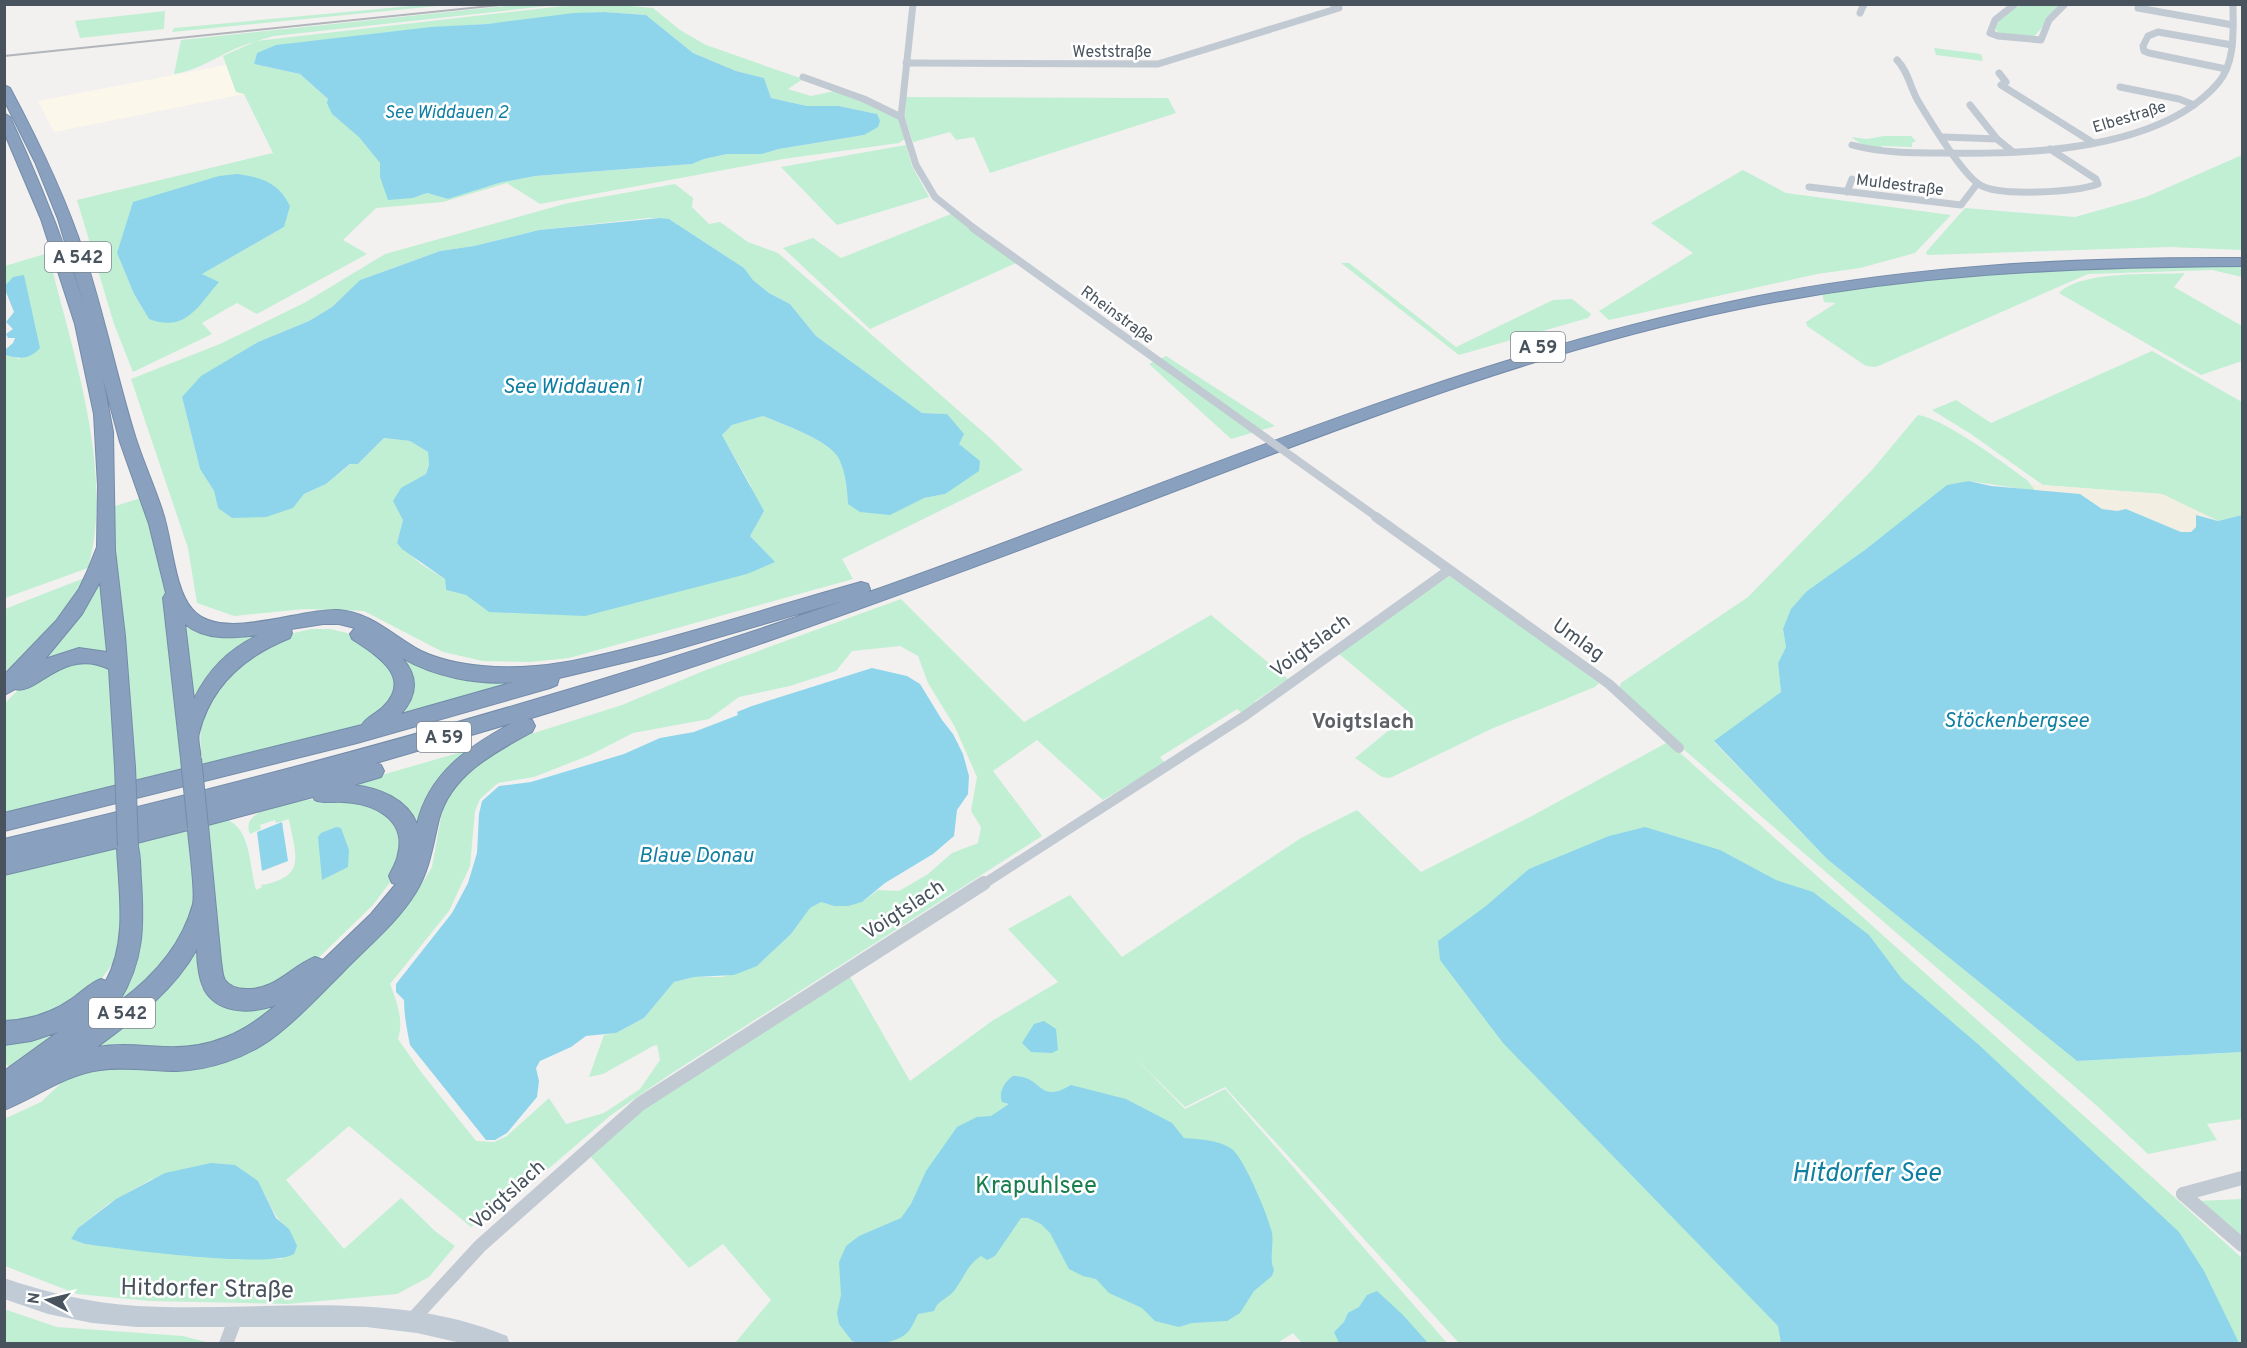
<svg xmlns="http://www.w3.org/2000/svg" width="2247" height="1348" viewBox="0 0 2247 1348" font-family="Overpass,sans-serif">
<rect width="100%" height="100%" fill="#f3f0f0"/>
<polygon fill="#fcf7eb" points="226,65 236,92 244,94 54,132 38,101"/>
<g fill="#c0efd3" fill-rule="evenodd">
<path d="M610,4L653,8L680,30L706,45L803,79L788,89L811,96L839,90L899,118L905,139L899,143L783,159L540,204L507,183L443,202L376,208L343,240L367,254L257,314L237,303L202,323L212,334L133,372L114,324L77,200L273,153L244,94L236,92L223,56L254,42C224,50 205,69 174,74L181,40L514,5H557L274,36L256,41L572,5ZM604,12L646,15L693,53L736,71L764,78L771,98L807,106H839L877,114L864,135L779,149L762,154H727L704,159L692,164L535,176L499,183L448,199L427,193L413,198L380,169V163L360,137L332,114L329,100L300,74L254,64L257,53L301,42L316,43C372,32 428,28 485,24C525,22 564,13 604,12ZM284,227L202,274L218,282L149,319L134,294L117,253Z"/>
<polygon points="422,5 447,5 172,32 174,28"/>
<path d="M2022,5H2061L2033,38L2000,34L1995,29C1999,17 2010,10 2022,5Z"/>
<polygon points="165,11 164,29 80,38 75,21"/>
<polygon points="1934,48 1981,54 1983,61 1936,55"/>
<polygon points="906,97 1168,98 1176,113 990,173 974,137 956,140 950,132 913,142 905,118"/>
<polygon points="1884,136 1911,136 1916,141 1912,143 1912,147 1882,146 1880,149 1863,145 1851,137 1867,139"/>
<polygon points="906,145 912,166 929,197 837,225 781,167"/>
<polygon points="2242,155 2242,250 2169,247 1927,255 1926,252 1965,208 2075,217 2146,197"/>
<polygon points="1743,170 1786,193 1951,215 1915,253 1860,268 1817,274 1609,320 1599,311 1693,253 1651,223"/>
<path d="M675,184L693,198L692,207L709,224L720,222L748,242L778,253L990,438L1023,470L842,559L853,579L569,658L530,662L483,661L443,652L364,611L304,609L234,616L197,603L188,548L131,379L220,344L304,303L385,254L568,203ZM648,218L669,219L744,268L753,280L769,293L790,304L816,336L922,413L947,414L959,444L945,494L924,498L848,504C847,489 846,473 839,459C830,440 782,424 763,416L732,425L722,435L751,486L750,536L774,562L489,612L466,595L446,590L445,579L421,564L397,543L403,520L426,474L429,465L428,452L410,441L384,438L358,464H351L326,484L304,494L292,508H218L214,491L200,469L182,397L258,342L309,321L332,307L360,280L388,270L440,251L474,246L539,230Z"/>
<polygon points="951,214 1016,263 870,329 783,248 813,238 841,258"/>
<path d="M48,253C71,347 115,472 88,568L5,598V355L20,359L13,277L5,287V266Z"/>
<polygon points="1341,263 1349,263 1456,347 1553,300 1572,299 1591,314 1588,318 1459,355"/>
<polygon points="2212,265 2242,267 2242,277 2212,270 2088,274 1876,367 1866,366 1807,326 1806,322 1836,303 1824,302 1822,293 1908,281 2073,268"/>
<path d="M2185,273L2174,287L2242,326V361L2201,375L2059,293C2082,270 2153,275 2185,273Z"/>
<polygon points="2152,351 2242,402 2242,515 2218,521 2162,494 2043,485 1971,434 1932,410 1956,400 1991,423"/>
<polygon points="1166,356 1275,426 1231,439 1149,364"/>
<path d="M1918,415C1943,418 2004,463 2027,480L2036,491L1969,481L1807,591L1783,629L1786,647L1778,663L1781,692L1714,742L1827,859L2077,1061L2242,1052V1119L2207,1124L2217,1140L2148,1154L2096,1105L1674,741L1619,689L1621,683L1748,597L1872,470Z"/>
<polygon points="144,497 165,583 185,773 135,784 112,544 112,507"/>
<polygon points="101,573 113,656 97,652 15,685 5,695 5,691"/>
<polygon points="92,575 82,596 5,682 5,609"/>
<polygon points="1451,575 1599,683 1595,687 1491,729 1390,778 1382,777 1355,758 1410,713 1339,654 1402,608"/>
<path d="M901,599L1024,722L1211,615L1288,679L1255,701L1258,704L1243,714L1237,709L1160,757L1165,763L1103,800L1037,740L993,771L1042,836L669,1075L611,1115L505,1206L471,1227L349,1126L286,1180L344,1249L401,1198L435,1231L455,1246L429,1277L397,1294L288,1304L150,1301L77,1294L5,1266L4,1119L41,1102L73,1072L111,1064L158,1065L294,1015L413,898L432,867L442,811L454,785L474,761L509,741L622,705L706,670ZM900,646L918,656L928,683L955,727L977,777L971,811L981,827L978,843L952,853L928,874L899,891L878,890L862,902L834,906L821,902L810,907L791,934L757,966L722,977H694L674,982L644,1018L616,1033L604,1035L589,1077L603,1074L653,1046L657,1045L660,1060L640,1089L604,1113L566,1124L549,1098L507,1136L494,1142L476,1141L421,1072L398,1039C404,1020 397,1002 390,984L449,911L470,866L475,811L480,799L498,783L534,777L590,755L633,733L709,719L739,697L790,686L836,671L852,651ZM248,1176C269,1188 268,1215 289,1229L282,1259L190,1255L85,1244L71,1239L78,1228L108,1204L152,1179Z"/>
<polygon points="181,617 202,630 342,621 407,656 534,678 386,723 412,679 355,628 337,624 309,623 271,634 193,710"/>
<polygon points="311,629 330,629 347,633 364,642 398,670 402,691 365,726 201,770 200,718 211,688 273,638"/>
<polygon points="64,661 105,662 111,671 120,790 5,816 5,703 26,682"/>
<polygon points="1668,742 2242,1258 2242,1343 1459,1343 1225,1087 1185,1107 1134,1057 1185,1109 1225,1089 1447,1343 1302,1343 1293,1333 1276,1344 735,1343 771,1300 723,1244 689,1268 591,1157 637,1113 849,975 910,1081 992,1021 1058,982 1008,929 1070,895 1122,957 1301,838 1357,810 1421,872 1528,818"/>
<path d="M479,747L454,767L435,789L423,821L410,873L384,910C334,959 266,1043 194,1053C170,1056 145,1050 121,1050C104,1051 86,1057 72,1056C121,1019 169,991 199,934L201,988L208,985C212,994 216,996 223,1001C265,1031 323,967 350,941C367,925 384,910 397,891C416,866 426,823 397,800C381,788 359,788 340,787Z"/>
<path d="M325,798L378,802L403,836L394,877L373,905L310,966L295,978L238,993L220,979L206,823L224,818C252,828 249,866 256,890L262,887L261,885C308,877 295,854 289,819L276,823L275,820L260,825L261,829L250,834C237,805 307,800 325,798Z"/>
<polygon points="192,828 195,903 193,916 168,966 76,1037 111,1000 135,842"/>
<polygon points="119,845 121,933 113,963 100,981 71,1006 4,1027 4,871"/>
<polygon points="88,1006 17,1072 5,1064 4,1038"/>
<polygon points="2242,1199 2242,1237 2197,1201"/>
<polygon points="4,1309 57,1327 183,1336 210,1343 5,1343"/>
</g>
<polygon fill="#f3eee2" points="2030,484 2162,494 2218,521 2197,515 2196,526 2191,532 2181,532 2126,509 2117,511 2102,509 2080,494 2036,491"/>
<g fill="#8ed5eb">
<polygon points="604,12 646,15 693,53 736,71 764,78 771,98 807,106 839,106 877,114 880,121 878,127 864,135 779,149 762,154 727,154 704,159 692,164 535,176 499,183 448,199 427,193 413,198 388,200 380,177 380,163 359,137 332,114 327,103 328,99 300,74 254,64 257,53 276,45 431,27 487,24 574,13"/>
<path d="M237,174C262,177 279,183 290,206L284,227L202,274L219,282C198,306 186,333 149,319L134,294L117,253L133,202L219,176Z"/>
<path d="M660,218L669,219L744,268L753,280L769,293L790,304L816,336L922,413L947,414L964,434L959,444L980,461L979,471L945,494L924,498L890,515L860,512L848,504C847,489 846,474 839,459C830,440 782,424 763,416L732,425L722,435L764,511L750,536L775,562L747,574L585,616L489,612L466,595L446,590L445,579L402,549L397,543L403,520L393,501L401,488L426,474L429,465L428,452L410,441L384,438L358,464H350L326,484L304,494L293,508L266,517L232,518L218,508L214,491L200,469L182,397L201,376L258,342L309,321L332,307L360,280L388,270L440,251L474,246L539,230Z"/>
<path d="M24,275L40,348C29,360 19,359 5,355L6,349L13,343L15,338H8L6,334L13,329L6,322L14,312L4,287L13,277Z"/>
<polygon points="1969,481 1991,486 2080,494 2102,509 2117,511 2126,509 2181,532 2191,532 2196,527 2196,515 2218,521 2242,515 2242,1052 2077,1061 1827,859 1714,741 1781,692 1778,663 1786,647 1783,629 1791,609 1807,591 1865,550 1947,485"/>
<path d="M872,668L907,676L920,684L942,720L953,734L963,754L969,776L968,794L957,810L954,836L933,854L885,883L862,902L848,906H834L821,902L810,908L791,934L757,966L734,975L694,977L674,982L644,1018L616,1033L586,1036L571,1047L540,1061L536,1068L539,1081L537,1097L507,1133L495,1140H486L410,1045C407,1030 404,1015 404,1000L396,992V984L452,913L468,883L477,853L479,814L482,801L499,786L531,782L624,754L660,738L694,732L738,715L737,712L752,706Z"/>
<polygon points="282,822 288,861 262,871 257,832"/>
<polygon points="336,827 341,828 349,850 348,867 322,880 318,837 321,833"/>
<polygon points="1645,827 1720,850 1776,880 1813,892 1869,935 1902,979 1979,1045 2179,1232 2204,1271 2239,1343 1781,1343 1778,1326 1503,1043 1440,960 1438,941 1486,906 1529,869 1609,836"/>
<polygon points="1044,1021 1056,1029 1058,1050 1052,1053 1031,1052 1022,1043 1034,1024"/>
<path d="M1013,1076C1044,1076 1037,1105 1071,1085L1126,1099L1172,1123L1184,1138C1198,1139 1221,1140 1233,1150C1244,1159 1269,1217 1272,1233C1274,1245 1269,1259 1274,1270L1272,1276L1254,1291L1240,1313L1227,1321L1192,1323L1179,1327L1155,1321L1142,1308L1109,1293L1096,1279L1083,1276L1069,1269L1050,1233L1041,1224L1028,1218H1021L995,1256L987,1260L981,1256C967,1265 964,1278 954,1291C947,1299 938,1300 934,1311L918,1314C915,1320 912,1327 908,1332C897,1344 867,1347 852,1341L839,1324L837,1313L841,1295L839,1262L846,1246L859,1236L901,1218L911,1204L926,1171L957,1127L977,1117L991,1116L1009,1104L1002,1102C998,1092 1005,1081 1013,1076Z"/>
<path d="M211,1163L235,1165L258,1181L276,1218L289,1229L293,1237L297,1246L294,1254C268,1269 122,1249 85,1244L71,1239L78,1228L116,1199L165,1173Z"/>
<polygon points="1377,1291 1403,1315 1428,1343 1339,1343 1334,1332 1344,1322 1348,1313 1359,1307 1367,1295"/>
</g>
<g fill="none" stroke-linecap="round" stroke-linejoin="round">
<g stroke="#748caa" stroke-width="2">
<path id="highway" d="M4,85L10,88C40,144 67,200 86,260C105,318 117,378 135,436C143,462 155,487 163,513C172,540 174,588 192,609C220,643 299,608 338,610C371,612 393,636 421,651C440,660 461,664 482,666C538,672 595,657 649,643C720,624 790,602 861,582L868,584L870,589L869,592C1154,492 1433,365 1730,302C1898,266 2070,257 2242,258V266C2068,267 1906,274 1734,310C1532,352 1338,429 1146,502C942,580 737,656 528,719L532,720L535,726L532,732C495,752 451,775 439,819C433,844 430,869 416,892C397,923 368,946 343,972C320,995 297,1020 270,1040C244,1058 209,1070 177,1071C151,1071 125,1066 100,1070C64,1075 37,1097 4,1110V1071L58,1032L31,1041L4,1045V1021C30,1020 52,1013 73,998C83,991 90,983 101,979L106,981C128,940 119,892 117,848L4,875V839C288,773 568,696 843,601L660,654L559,678L557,685L550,688L357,743L4,831V813L191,767L184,765L181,759L163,598L166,593L149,524L120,442L103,379L113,432L115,550L125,636L135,767L132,773L125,776L118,773L115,767L109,669C62,647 37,696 15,689L4,695V675L56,621L79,589L87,572L97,547L98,486L94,414L75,324L41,219L4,132V113L10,117C41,184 68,251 89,321L58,219L35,162L4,100ZM100,582L107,652L79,648L45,659L82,614ZM185,624C205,641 233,638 258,635C228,650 209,669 194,699ZM323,624H339L355,628L350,634L352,639C376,655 414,677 383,707C376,714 366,717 362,725L193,767L198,765C204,754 196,744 199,733C211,685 245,656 290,638L292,633L291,629ZM402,658C435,677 477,685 514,682L401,714C417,696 419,677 402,658ZM512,723C468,747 429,773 417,824C407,799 379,788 354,785L381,777L384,771L381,765L376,763ZM313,797L315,800C324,804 333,801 343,802C373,803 407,819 398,854C397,862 392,869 389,876L392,883L396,884L371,914L323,960L315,957C290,967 276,990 246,989C239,989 230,987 225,980C222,975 222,966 221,961L208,825ZM188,830C189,846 196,892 193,904C182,945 152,978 119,1002C144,960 144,927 141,880C140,868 141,854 137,843ZM197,949C197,962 199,983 207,994C223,1015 254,1013 276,1005C244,1033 210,1049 166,1047C143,1046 120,1043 97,1047C135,1019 173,992 197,949Z"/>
</g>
<g stroke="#c1cad2" stroke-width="7">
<polyline points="913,4 901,117 916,165 935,197 975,229"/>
<polyline points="2015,4 1995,20 1990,33 1998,36 2041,40 2049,20 2065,4"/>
<polyline points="2138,8 2233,25"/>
<polyline points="1860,13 1864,4"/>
<path d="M1897,60C1908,71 1910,87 1918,101C1930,121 1962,174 1980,185C2000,197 2076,192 2098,184L2096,179L2050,149"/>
<polyline points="906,63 1158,64 1339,8 1333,4"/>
<polyline points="2226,69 2149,53 2144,51 2143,46 2148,36 2158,32 2232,45"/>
<polyline points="1999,73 2006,82 2001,85 2092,142"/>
<polyline points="803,77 864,99 901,117"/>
<polyline points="2120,87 2179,99 2194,105"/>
<polyline points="1970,105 1997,139 2013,152"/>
<polyline points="1944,137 1997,139"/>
<path d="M1852,145C1881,153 1912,153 1943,153C2025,155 2160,151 2218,83C2236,62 2233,30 2233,4"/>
<polyline points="1809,187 1961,205 1977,184"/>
<polyline points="1847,192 1852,179"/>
</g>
<g stroke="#c1cad2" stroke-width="8">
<polyline points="973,228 1252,428"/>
<polyline points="1294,458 1378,518"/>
</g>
<g stroke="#c1cad2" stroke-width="10">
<polyline points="1376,517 1609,684 1679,748"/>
<polyline points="982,885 1246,715 1449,570"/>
</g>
<g stroke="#c1cad2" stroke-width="14">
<polyline points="2183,1194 2242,1245"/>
<polyline points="2183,1194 2242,1178"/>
<polyline points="411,1321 480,1246 640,1104 984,883"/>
<polyline points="226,1344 236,1317"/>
</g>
<path fill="#c1cbd6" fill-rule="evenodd" d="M4,1278C48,1293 91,1303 137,1306C262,1313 388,1287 507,1336L510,1344H465L417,1333L366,1327H137L92,1323L48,1314L4,1299Z"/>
<use href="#highway" fill="#89a1be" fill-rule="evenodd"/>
<polyline stroke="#b2b5ba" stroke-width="2" points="4,56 510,4"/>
<g stroke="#748caa" stroke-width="22" stroke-linecap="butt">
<g id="highway-bridge">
<polyline points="191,759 198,827"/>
<polyline points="125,767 128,846"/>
</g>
</g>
<polyline stroke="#c1cad2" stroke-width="8" points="1252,428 1294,458"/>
<use href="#highway-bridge" stroke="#89a1be" stroke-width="20"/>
</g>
<g text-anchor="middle" stroke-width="5" stroke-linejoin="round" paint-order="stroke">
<g font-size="16" fill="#48535d" stroke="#fff">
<text x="1112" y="57">Weststraße</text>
<text transform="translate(2129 116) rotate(-17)" y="6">Elbestraße</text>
<text transform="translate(1900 184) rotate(7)" y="6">Muldestraße</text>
<text transform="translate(1118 314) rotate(36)" y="6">Rheinstraße</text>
</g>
<g font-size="18" font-style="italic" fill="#0f7fa2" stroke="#fff">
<text x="446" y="118">See Widdauen 2</text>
</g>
<g fill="#fff" stroke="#7f878e" stroke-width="1.5">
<rect x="45" y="242" width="66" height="30" rx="4.5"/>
<rect x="1511" y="332" width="54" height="30" rx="4.5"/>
<rect x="417" y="722" width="54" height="30" rx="4.5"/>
<rect x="89" y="998" width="66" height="30" rx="4.5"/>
</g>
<g font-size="18" font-weight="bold" fill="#48535d">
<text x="78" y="263">A 542</text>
<text x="1538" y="353">A 59</text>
<text x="444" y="743">A 59</text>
<text x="122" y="1019">A 542</text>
</g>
<g font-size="20" fill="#48535d" stroke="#fff">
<text transform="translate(1579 639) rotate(35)" y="7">Umlag</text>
<text transform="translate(1310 645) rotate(-36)" y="7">Voigtslach</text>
<text transform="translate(903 909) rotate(-33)" y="7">Voigtslach</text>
<text transform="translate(507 1194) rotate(-42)" y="7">Voigtslach</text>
</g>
<g font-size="21" font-style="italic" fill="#0f7fa2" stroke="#fff">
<text x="572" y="393">See Widdauen 1</text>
<text x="2016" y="727">Stöckenbergsee</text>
<text x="696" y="862">Blaue Donau</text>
</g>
<g font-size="21" font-weight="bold" fill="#5d6065" stroke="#fff">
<text x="1363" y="728">Voigtslach</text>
</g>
<g font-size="24" fill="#197f4f" stroke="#fff">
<text x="1036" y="1193">Krapuhlsee</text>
</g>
<g font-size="24" fill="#48535d" stroke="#fff">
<text transform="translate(207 1288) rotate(1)" y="8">Hitdorfer Straße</text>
</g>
<g font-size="26" font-style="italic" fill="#0f7fa2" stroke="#fff">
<text x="1866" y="1181">Hitdorfer See</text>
</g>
</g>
<rect width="2247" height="1348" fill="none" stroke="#48535d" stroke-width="12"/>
<g transform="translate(48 1300) rotate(277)" stroke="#ffffff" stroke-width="4.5" paint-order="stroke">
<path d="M0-4.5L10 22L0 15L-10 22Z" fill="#48535d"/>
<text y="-9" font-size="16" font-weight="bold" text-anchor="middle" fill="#48535d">N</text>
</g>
</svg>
